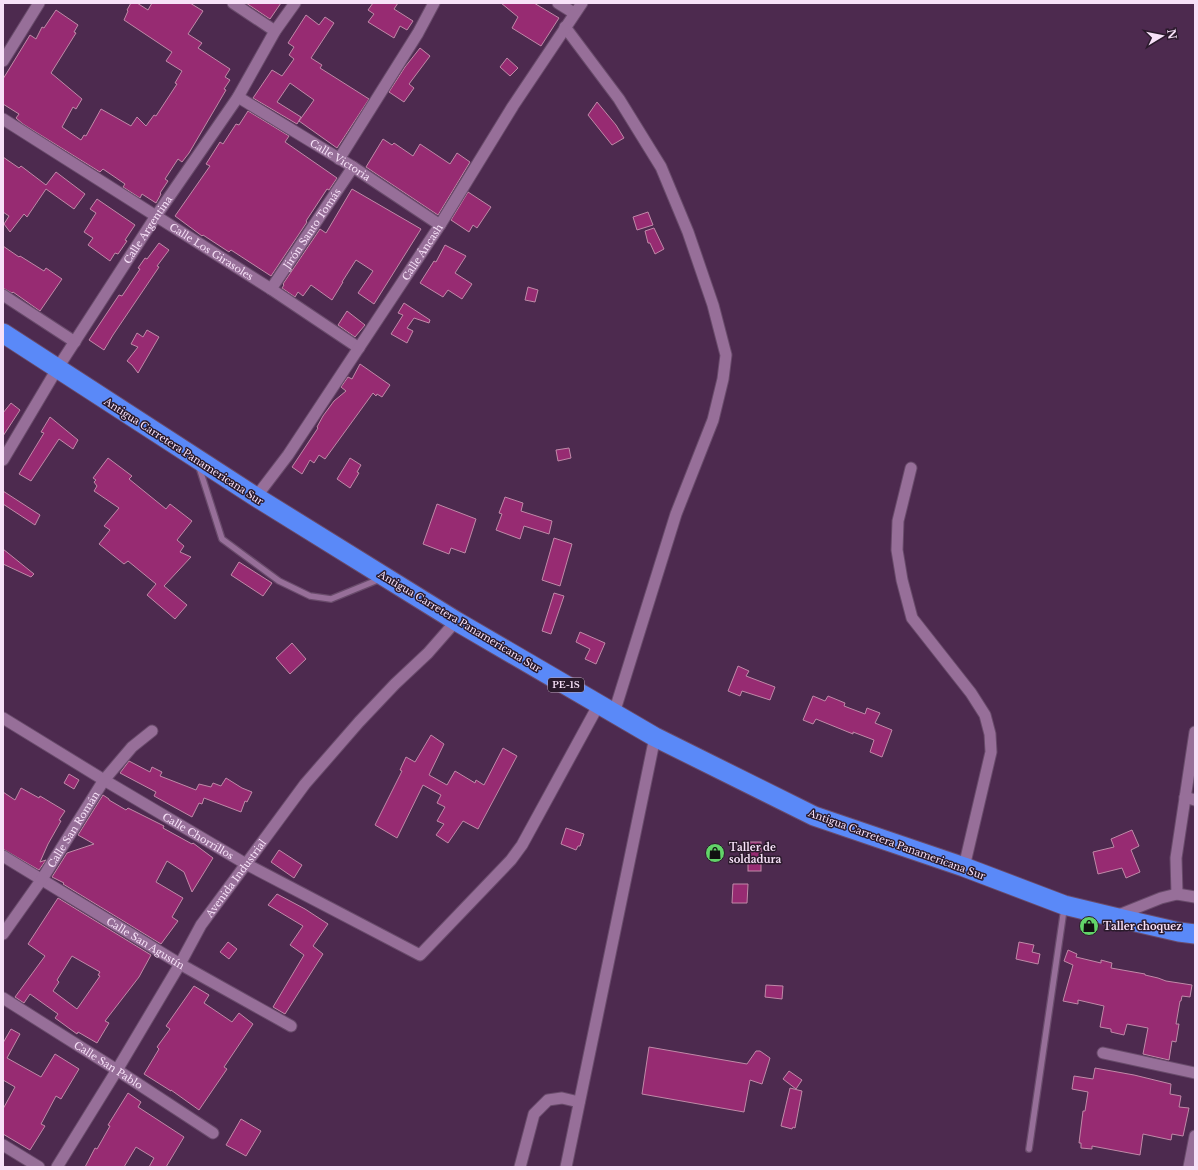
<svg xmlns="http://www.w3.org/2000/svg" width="1198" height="1170" viewBox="0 0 1198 1170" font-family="'Libre Baskerville',serif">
<rect width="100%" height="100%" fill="#4d2a4f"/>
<g fill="#972b72" stroke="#c089a8" fill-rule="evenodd">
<polygon points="131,3 137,3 148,10 152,3 190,3 203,11 188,34 202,43 198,48 230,69 225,77 230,80 224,89 226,90 189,153 182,162 178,159 165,179 168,181 160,193 161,194 156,203 142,194 140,198 123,187 125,184 103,169 100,172 23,124 16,118 19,114 3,104 3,79 30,35 36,39 42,27 44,28 56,10 78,25 74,32 76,33 51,73 82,99 76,109 73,107 62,127 81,140 84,135 86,136 101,109 131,126 137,117 146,126 154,115 156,116 177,84 175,83 182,71 166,61 172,52 124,20 128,11 127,10"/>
<polygon points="246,3 281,3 270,19"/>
<polygon points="373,3 398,3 394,9 413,21 407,30 400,26 394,38 368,22 374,14 368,10"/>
<polygon points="501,3 534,3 559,18 541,46 512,28 518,17"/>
<polygon points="306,15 319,25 325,17 334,23 311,58 322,65 320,68 369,99 337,148 299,121 314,100 290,83 277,102 301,117 297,124 253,98 272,70 282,76 294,59 289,55 294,47 288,43"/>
<polygon points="420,48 430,56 409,84 414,88 404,102 389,92 405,67"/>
<polygon points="507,58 518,68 510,76 500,67"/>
<polygon points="597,102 616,125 624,138 612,145 588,115"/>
<polygon points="248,111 289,136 285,142 337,178 329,190 327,189 306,221 307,222 271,276 231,250 229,252 203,235 202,236 175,216 210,166 206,164 220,142 223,144 236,124 239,125"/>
<polygon points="383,139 392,145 394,143 413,156 420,144 450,164 457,153 470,162 438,215 366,167"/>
<polygon points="3,157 19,168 21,166 46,185 56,172 85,194 74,209 46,189 27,217 24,214 10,232 4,224 9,216 3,212"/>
<polygon points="352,189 421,229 374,304 358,293 373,271 356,260 342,282 343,282 332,300 311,285 303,296 298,292 295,297 282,288 284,285 283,284 320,229 326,233"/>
<polygon points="468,192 491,207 477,228 473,225 469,232 451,220"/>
<polygon points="97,199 135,225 125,240 127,241 118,254 115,253 110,261 88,245 93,238 84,232 96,213 90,209"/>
<polygon points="648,212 653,225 637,230 633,217"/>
<polygon points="654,228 664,249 655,254 650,243 648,243 645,231"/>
<polygon points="159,243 169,250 157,266 159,267 113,335 104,350 89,340 119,295 122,296 140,269 138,268 145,258 147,259"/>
<polygon points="445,245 466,256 455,273 472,284 462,299 448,290 443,297 420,283 434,261 436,262"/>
<polygon points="3,246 19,257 20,256 44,271 46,268 62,279 40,311 13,292 12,293 3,288"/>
<polygon points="528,287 538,290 535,302 525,300"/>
<polygon points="404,303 430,320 429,323 414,318 407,328 413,331 407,343 391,334 403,315 398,313"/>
<polygon points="347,311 365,325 355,337 338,325"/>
<polygon points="147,330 159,337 138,373 132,365 127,361 138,347 131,344 137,333 143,337"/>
<polygon points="360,364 390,385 382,397 377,394 376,396 373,393 325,459 319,455 314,463 310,460 302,474 292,467 318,428 317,427 323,416 334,401 346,391 341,387 348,377 352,379"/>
<polygon points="11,403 20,410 3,436 3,413"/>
<polygon points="50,417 78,440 73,449 59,439 31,481 19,474 44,433 41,432"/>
<polygon points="569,448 571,458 558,461 556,450"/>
<polygon points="108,458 132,476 129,479 166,509 170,504 192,521 177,540 184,546 180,552 191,557 164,586 187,605 175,619 147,595 156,584 128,561 124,564 99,544 110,530 104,526 119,508 94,491 97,486 94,482 96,480 93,478"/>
<polygon points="350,458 361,465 357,472 359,473 350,488 337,479"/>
<polygon points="3,491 40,515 35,525 3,504"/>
<polygon points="505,497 523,503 521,511 552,521 549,534 524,526 520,539 496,530 502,514 499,513"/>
<polygon points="437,504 476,519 465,553 451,548 449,554 423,544"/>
<polygon points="554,538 572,544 560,586 542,580"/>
<polygon points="3,549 34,574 31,577 3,564"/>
<polygon points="239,562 272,583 263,596 231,575"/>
<polygon points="554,593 564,596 551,634 542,631"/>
<polygon points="580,632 605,643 596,664 585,659 590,649 576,642"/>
<polygon points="292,643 306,659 290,674 276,658"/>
<polygon points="738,666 749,671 746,676 775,687 770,700 742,691 740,696 728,691"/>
<polygon points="813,696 825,701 828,696 845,703 844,706 865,714 867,708 880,713 875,723 892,730 882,757 870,752 874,740 853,732 853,734 816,719 813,724 803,720"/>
<polygon points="431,735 444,744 429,775 447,785 455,771 475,783 476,780 484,785 503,748 517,756 478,829 463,821 448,843 436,835 444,824 437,821 445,807 437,803 441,795 423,785 397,838 375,825 402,771 400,770 406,757 415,762"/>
<polygon points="129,761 150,772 152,767 162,772 160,776 196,790 199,784 211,787 213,783 221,786 226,778 242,788 252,792 247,802 245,801 241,812 204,798 202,804 199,803 192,817 154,796 156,792 120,773"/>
<polygon points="69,774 79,780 74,789 64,783"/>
<polygon points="21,788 39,798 40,796 65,811 59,820 61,821 48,844 40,862 46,860 39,870 3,849 3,792 15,800"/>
<polygon points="103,795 109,799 109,800 126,810 128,808 164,826 163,828 192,844 193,843 213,858 192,892 184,872 167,861 156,882 183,898 172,917 178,921 161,944 63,884 64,883 52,877 67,853 94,844 78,835"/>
<polygon points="566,828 584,834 580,846 578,846 576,850 561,844"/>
<polygon points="1132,830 1139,846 1131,850 1140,872 1126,878 1122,868 1098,874 1093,852 1114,847 1111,839"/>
<rect x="748" y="842" width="13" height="29"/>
<polygon points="279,850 302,865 294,878 271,862"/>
<polygon points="733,884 748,884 747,903 732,903"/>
<polygon points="277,894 305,909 328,924 313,946 323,954 285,1014 273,1007 304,955 290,945 303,926 268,905"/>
<path d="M58,898L151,955L139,977L105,1021L109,1023L97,1043L78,1032L77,1034L55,1018L58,1014L30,994L24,1003L15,997L45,956L28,944ZM72,956L100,972L98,975L100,976L77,1009L53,991L59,982L57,980Z"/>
<polygon points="228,942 237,949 229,959 220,952"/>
<polygon points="1019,942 1034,945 1032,952 1040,954 1038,964 1016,959"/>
<polygon points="1068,950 1077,954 1076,957 1101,963 1101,960 1112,963 1111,968 1145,974 1145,975 1158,978 1166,981 1192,985 1190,997 1182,996 1181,1001 1180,1001 1176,1024 1179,1024 1176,1042 1172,1041 1169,1060 1143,1054 1148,1028 1127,1024 1124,1035 1111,1032 1111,1029 1100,1027 1104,1006 1078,1000 1078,1004 1063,1001 1073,965 1064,961"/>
<polygon points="766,985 783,986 782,999 765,997"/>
<polygon points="194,986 209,995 204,1003 232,1022 239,1013 253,1024 224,1067 227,1069 199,1110 171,1090 171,1091 144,1074 159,1049 157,1047 170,1029 166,1026"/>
<polygon points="11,1029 20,1034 7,1058 41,1077 55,1054 79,1069 61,1099 56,1096 41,1124 45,1126 30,1150 3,1134 3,1109 15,1087 3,1080 3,1043"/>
<polygon points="649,1047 747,1064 756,1051 760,1051 770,1058 762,1084 750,1080 744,1112 642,1094"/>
<polygon points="1095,1068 1134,1075 1171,1084 1170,1094 1181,1096 1179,1107 1189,1108 1183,1136 1172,1134 1171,1140 1143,1134 1140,1155 1092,1146 1092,1149 1081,1148 1081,1143 1079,1143 1083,1111 1085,1111 1088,1092 1072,1089 1074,1076 1093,1079"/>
<polygon points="789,1071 802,1080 796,1089 783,1079"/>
<polygon points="790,1088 802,1091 795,1128 793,1127 792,1129 781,1126"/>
<polygon points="128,1093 141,1102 138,1107 184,1137 166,1167 149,1167 154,1158 136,1147 124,1167 85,1167 95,1148 97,1149 110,1126 108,1125"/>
<polygon points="241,1119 261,1131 246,1156 226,1145"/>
</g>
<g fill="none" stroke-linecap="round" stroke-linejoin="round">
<g stroke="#694b6b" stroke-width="8">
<g id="lane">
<polyline points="199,467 222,539 279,581 310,596 331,599 380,579"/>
<polyline points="1029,1149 1064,909"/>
</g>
</g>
<g stroke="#694b6b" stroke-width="13">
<g id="street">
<polyline points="233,3 275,31"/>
<polyline points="558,3 574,13"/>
<polyline points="565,27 619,99 661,167 688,232 713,305 726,355 723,379 713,420 676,514 614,713"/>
<polyline points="3,61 39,3"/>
<path id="s1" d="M238,97L353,167L440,225"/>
<path id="s2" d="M3,119L271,289L359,348"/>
<polyline points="339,159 418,33 434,3"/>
<path id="s3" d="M271,289L353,167"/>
<polyline points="3,295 75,342"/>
<path id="s4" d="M3,460L57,369L156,216L238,97L275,31L295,3"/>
<polyline points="911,468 898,521 897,550 902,580 912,618 971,693 985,715 990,734 991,752 964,867"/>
<path id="s5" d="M256,497L288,455L440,225L513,106L582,3"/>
<path id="s6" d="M3,718L104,780L246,864L420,955L511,860L522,845L599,704"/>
<polyline points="1185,797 1195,800"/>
<path id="s7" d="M3,856L180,964L291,1026"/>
<polyline points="1177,894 1176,858 1195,732"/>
<polyline points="1116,916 1161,898 1177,894 1195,897"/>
<path id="s8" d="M3,934L42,879L104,780L132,747L152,731"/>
<path id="s9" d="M3,998L117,1070L213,1133"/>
<polyline points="1103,1053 1195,1073"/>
<polyline points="3,1145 39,1167"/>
<path id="s10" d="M57,1167L117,1070L180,964L201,925L305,784L359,722L395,684L428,653L456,621"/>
<polyline points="520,1167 534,1114 548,1100 562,1098 579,1102"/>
<polyline points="566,1167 655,737"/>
<polyline points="1189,1167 1195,1136"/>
</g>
</g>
<g stroke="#694b6b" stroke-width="21">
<polyline id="highway" points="3,333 256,497 456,621 655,737 814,816 964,867 1064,905 1114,917 1179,932 1195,934"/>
</g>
<use href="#lane" stroke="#976f99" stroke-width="5.5"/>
<use href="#street" stroke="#976f99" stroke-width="11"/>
<use href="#highway" stroke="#5a89f8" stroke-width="19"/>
</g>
<defs>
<g id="shop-disc" transform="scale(1)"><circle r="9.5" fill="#62d469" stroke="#2a1a2b"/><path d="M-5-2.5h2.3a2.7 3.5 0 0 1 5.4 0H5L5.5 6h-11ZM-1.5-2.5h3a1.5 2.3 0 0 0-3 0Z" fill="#111"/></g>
</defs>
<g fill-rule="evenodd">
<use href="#shop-disc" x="715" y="853"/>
<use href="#shop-disc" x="1089" y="926"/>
</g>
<g text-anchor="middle" stroke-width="3" stroke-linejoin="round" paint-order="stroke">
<rect fill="#2a1a2b" stroke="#baa5ba" stroke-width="1" x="548" y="678" width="36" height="14" rx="3"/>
<g font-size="9" font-weight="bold" fill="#f7e1f8">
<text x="566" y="688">PE-1S</text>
</g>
<g font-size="10" fill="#f7e1f8" stroke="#2a1a2b">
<text dy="4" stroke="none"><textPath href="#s1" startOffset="120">Calle Victoria</textPath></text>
<text dy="4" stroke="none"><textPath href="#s3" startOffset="73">Jirón Santo Tomás</textPath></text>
<text dy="4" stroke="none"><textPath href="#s4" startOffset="272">Calle Argentina</textPath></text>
<text dy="4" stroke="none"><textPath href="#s2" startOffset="247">Calle Los Girasoles</textPath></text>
<text dy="4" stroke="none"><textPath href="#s5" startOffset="296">Calle Áncash</textPath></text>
<text transform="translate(184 451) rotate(33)" y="4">Antigua Carretera Panamericana Sur</text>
<text transform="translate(460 621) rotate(31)" y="4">Antigua Carretera Panamericana Sur</text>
<text dy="4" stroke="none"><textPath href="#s8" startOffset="126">Calle San Román</textPath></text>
<text dy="4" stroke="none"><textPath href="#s6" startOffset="228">Calle Chorrillos</textPath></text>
<text transform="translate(897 844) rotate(20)" y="4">Antigua Carretera Panamericana Sur</text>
<text dy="4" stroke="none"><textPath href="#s10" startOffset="340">Avenida Industrial</textPath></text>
<text dy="4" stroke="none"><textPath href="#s7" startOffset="167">Calle San Agustín</textPath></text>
<text dy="4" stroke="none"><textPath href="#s9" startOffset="125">Calle San Pablo</textPath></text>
</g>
<g font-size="10" font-weight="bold" fill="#f7e1f8" stroke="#2a1a2b" text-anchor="start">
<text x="729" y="851">Taller de<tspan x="729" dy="12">soldadura</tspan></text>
<text x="1103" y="930">Taller choquez</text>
</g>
</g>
<rect width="1198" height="1170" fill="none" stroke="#f7e1f8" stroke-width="8"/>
<g transform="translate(1162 36) rotate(80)" stroke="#2a1a2b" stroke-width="3" paint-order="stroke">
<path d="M0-3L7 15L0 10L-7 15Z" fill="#f7e1f8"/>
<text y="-6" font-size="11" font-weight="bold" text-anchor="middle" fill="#f7e1f8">N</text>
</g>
</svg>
